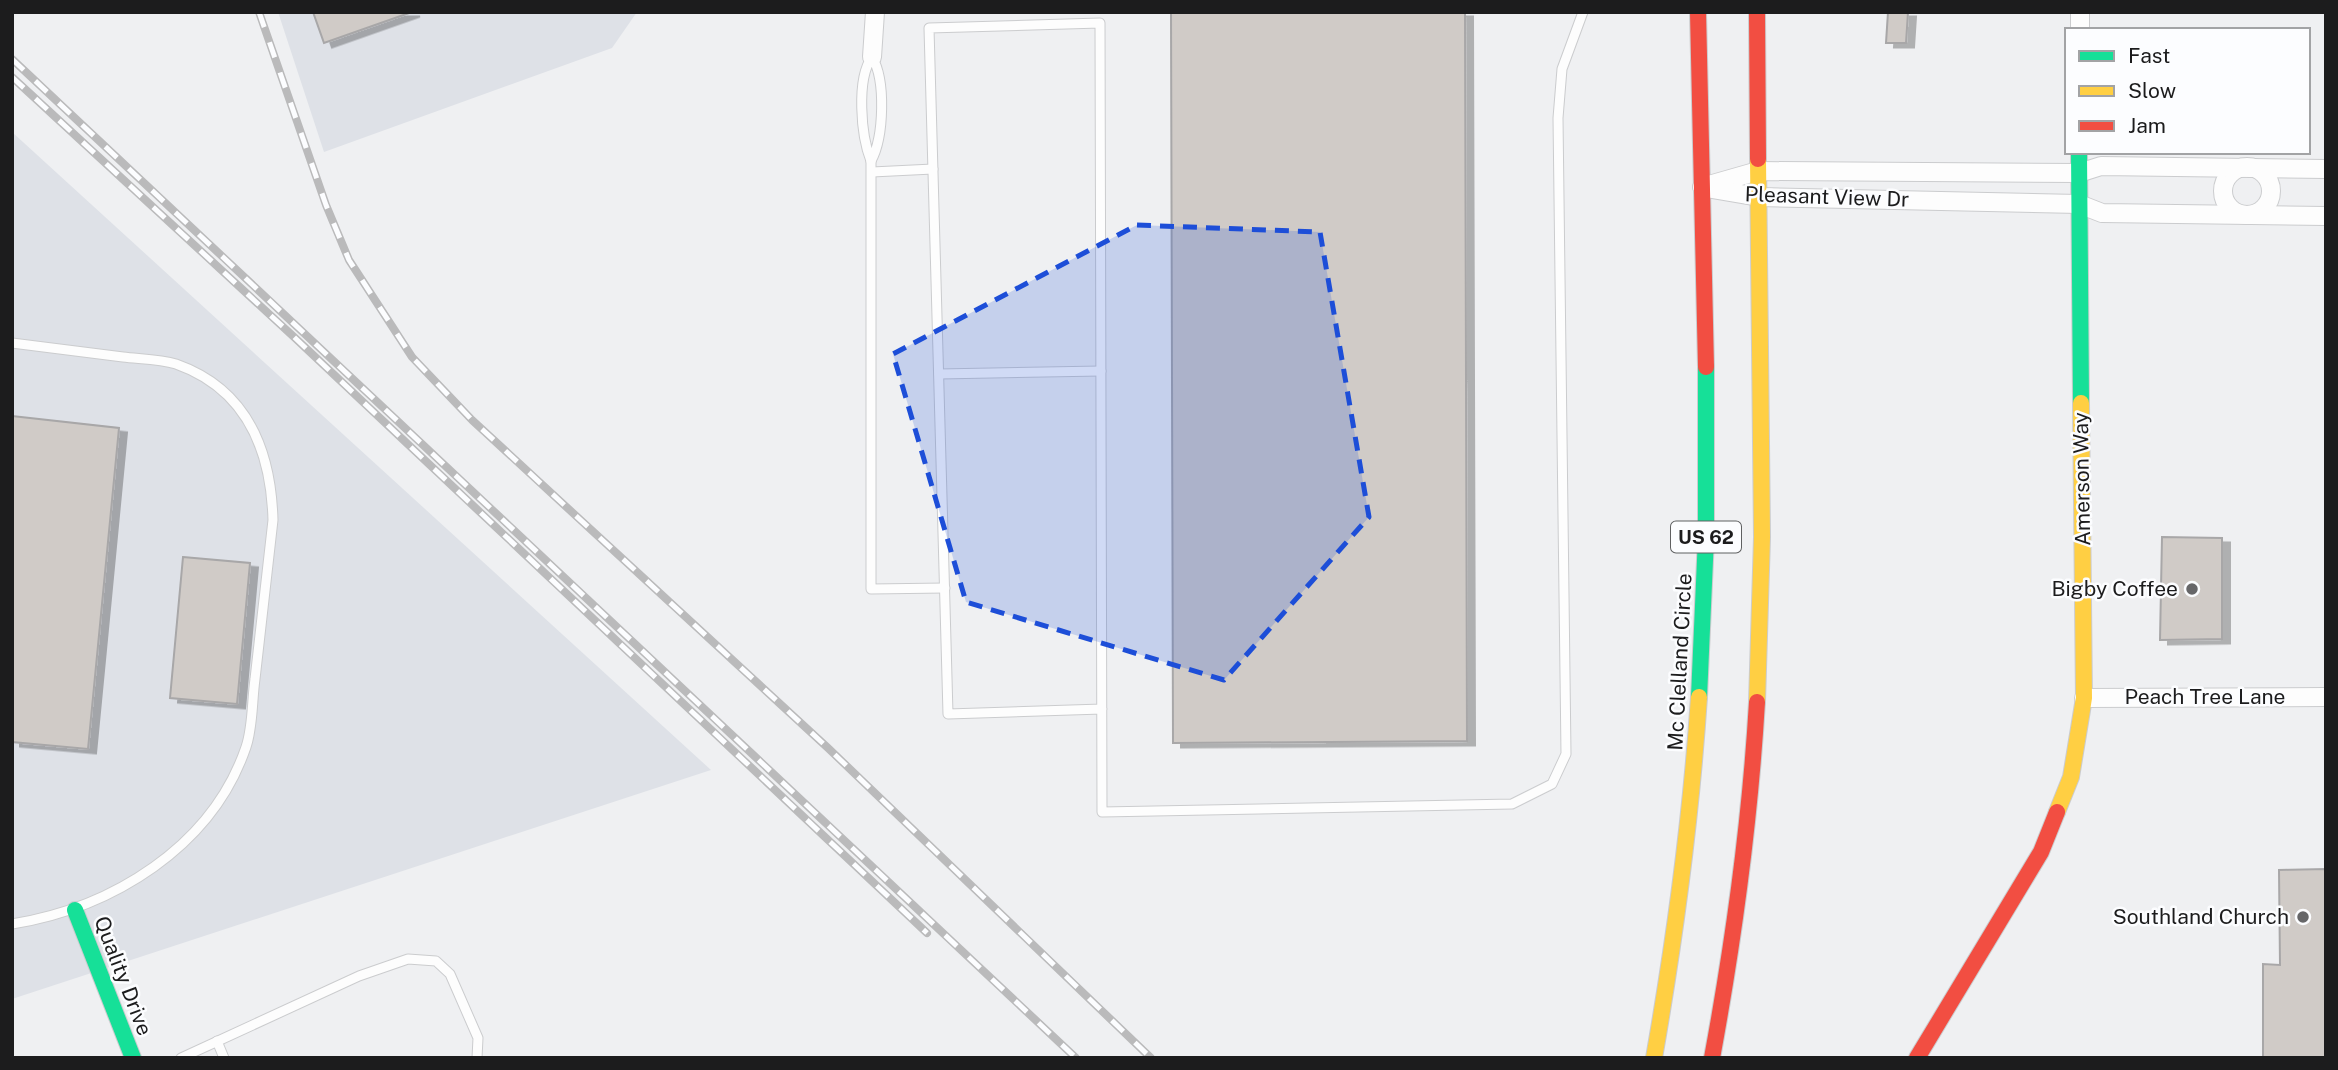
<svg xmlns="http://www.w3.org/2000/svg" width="2338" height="1070" viewBox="0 0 2338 1070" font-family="'Public Sans',sans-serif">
<defs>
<filter id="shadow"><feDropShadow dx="8" dy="4.5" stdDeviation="0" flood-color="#0004"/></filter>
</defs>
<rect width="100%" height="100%" fill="#eff0f2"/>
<g fill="#dee1e7">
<polygon points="278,12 637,12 612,48 324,152"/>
<polygon points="12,132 711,770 12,999"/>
</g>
<g fill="#d0cbc7" stroke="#a8a7a8" stroke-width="2" filter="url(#shadow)">
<polygon points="313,12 412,12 324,43"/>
<polygon points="1171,12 1465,12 1467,741 1173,743"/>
<polygon points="1888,12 1908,12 1906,43 1886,43"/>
<polygon points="12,416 119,428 88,749 12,742"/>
<polygon points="2162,537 2222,538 2222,639 2160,640"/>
<polygon points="183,557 250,563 237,704 170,698"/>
<polygon points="2326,869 2326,1058 2263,1058 2263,964 2280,965 2279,870"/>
</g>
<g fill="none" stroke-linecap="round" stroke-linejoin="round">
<g stroke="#cbccce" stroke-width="11">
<g id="lane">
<path d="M872,57C886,80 884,137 871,161C861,136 856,79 872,57Z"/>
<polyline points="871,161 871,589 945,588"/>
<polyline points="872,172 933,169"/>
<path d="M12,343C49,348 86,352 123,357C140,359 160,359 176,364C247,389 271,451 273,520C267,573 261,626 255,679C252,700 253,727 246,747C212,847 112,908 12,924"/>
<polyline points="939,374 1101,371"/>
<path d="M1102,709L948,714L929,28L1100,23C1100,286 1101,549 1102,812L1512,804L1552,784L1566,754L1558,118L1562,69L1583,12"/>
<polyline points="217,1041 224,1058"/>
<polyline points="181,1058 359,976 408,959 436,961 450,974 478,1038 477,1058"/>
</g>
</g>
<g stroke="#cbccce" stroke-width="20">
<g id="street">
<polyline points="2080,30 2080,12"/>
<polyline points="872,57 875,12"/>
<circle cx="2247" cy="191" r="24"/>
<polyline points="1702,187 1758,171 2079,173 2101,166 2326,169"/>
<polyline points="1706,188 1759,197 2079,204 2102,213 2326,216"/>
<polyline points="2084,698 2326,697"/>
</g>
</g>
<g stroke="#cbccce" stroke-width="18">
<g id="fast">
<polyline points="2079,152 2081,403"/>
<polyline points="1699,697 1706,537 1706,367"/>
<polyline points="75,910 133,1058"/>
</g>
</g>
<g stroke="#cbccce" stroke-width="18">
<g id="slow">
<polyline points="1757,702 1762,537 1758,159"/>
<polyline points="2057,812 2071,777 2084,698 2081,403"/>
<path d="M1654,1058C1675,938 1691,819 1699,697"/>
</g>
</g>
<g stroke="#cbccce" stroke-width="18">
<g id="jam">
<polyline points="1698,12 1706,367"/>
<polyline points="1757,12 1758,159"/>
<path d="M1712,1058C1734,939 1750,822 1757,702"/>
<polyline points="1917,1058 2041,852 2057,812"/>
</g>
</g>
<use href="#lane" stroke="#fdfdfd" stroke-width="9"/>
<use href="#street" stroke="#fdfdfd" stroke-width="18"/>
<use href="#fast" stroke="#16e098" stroke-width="16"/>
<use href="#slow" stroke="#ffcf43" stroke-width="16"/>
<use href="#jam" stroke="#f24e42" stroke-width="16"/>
<g stroke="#bababb" stroke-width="8">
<g id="rail">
<polyline points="259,12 326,205 349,260 412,357 472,420 828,748 1151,1058"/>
<polyline points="12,59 1076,1058"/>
<polyline points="12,77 294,337 927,933"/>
</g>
</g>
<use href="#rail" stroke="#fcfdff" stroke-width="5" stroke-dasharray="16" stroke-linecap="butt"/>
</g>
<path fill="#1d4ed8" fill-opacity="0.2" stroke="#1d4ed8" stroke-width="5" stroke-dasharray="14 9" stroke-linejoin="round" d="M1137,225L1320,232L1369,517L1224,680L966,602L893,354Z"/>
<g fill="#666668" stroke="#fcfdff" stroke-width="2.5">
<circle cx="2192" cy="589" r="7"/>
<circle cx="2303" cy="917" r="7"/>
</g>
<g text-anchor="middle" stroke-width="5" stroke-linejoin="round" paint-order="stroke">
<rect fill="#fcfdff" stroke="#5f6061" stroke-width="2" x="1671" y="521.5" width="70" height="31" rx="5"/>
<g font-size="19" font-weight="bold" fill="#1c1c1d">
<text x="1706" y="544">US 62</text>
</g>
<g font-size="21" fill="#1c1c1d" stroke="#fcfdff">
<text transform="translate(1827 197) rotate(2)" y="7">Pleasant View Dr</text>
<text transform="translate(2082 479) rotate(-91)" y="7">Amerson Way</text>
<text transform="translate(1680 662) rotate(-87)" y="7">Mc Clelland Circle</text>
<text x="2205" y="704">Peach Tree Lane</text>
<text transform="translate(123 976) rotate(69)" y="7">Quality Drive</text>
</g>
<g font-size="21" fill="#1c1c1d" stroke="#fcfdff" text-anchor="end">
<text x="2178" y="596">Bigby Coffee</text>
<text x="2289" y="924">Southland Church</text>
</g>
</g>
<rect width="2338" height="1070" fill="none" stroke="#1c1c1d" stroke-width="28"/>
<rect x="2065" y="28" width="245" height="126" fill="#fcfdff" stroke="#a2a3a5" stroke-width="2"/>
<rect x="2079" y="51" width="35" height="10" fill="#16e098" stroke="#a2a3a5" stroke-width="2"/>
<text x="2128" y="63" font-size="21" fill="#1c1c1d">Fast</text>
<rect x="2079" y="86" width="35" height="10" fill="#ffcf43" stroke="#a2a3a5" stroke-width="2"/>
<text x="2128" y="98" font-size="21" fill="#1c1c1d">Slow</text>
<rect x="2079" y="121" width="35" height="10" fill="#f24e42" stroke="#a2a3a5" stroke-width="2"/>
<text x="2128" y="133" font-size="21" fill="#1c1c1d">Jam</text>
</svg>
